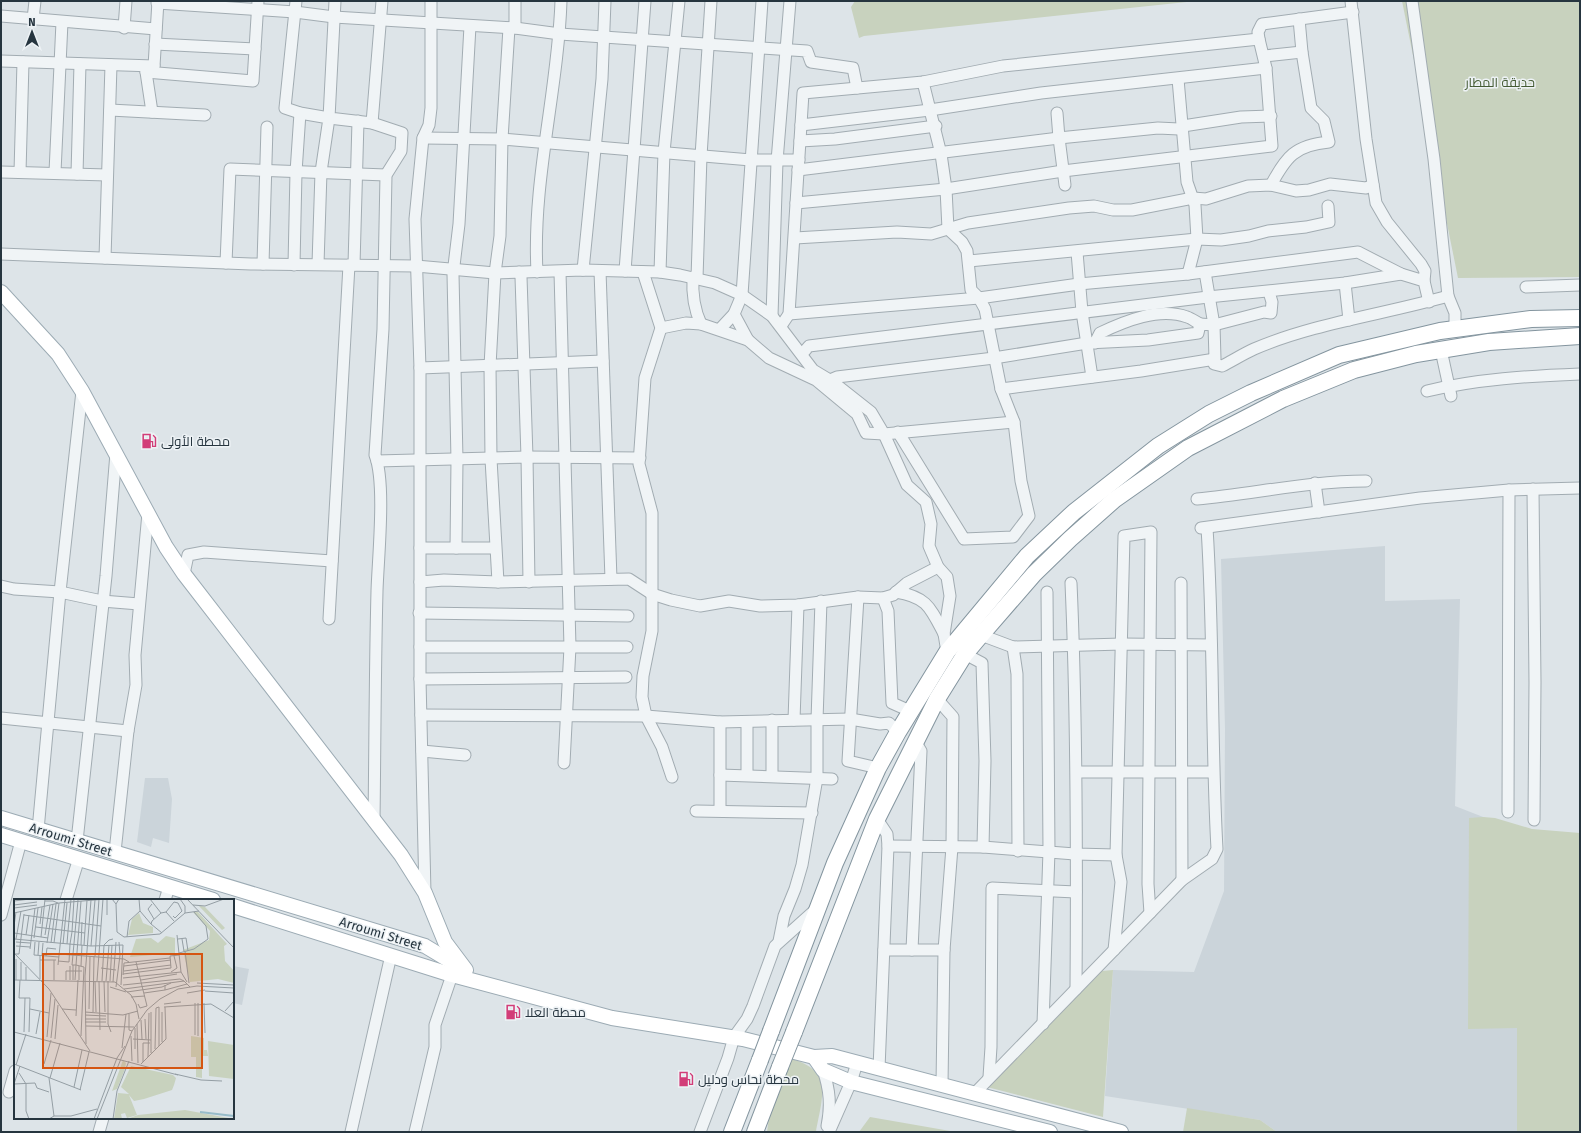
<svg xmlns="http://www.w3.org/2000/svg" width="1581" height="1133" viewBox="0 0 1581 1133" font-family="'Fira Sans',Cairo,sans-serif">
<rect width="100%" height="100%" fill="#dde4e8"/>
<g fill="#cbd4da">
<polygon points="1385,546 1385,601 1460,599 1455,806 1519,831 1517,1132 1277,1132 1260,1120 1105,1096 1113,970 1194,972 1224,891 1225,729 1221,559"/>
<polygon points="145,778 168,778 172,799 169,843 153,838 151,847 137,842"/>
<polygon points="233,966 249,969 242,1005 233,1003"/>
</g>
<g fill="#c8d2be">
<polygon points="855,1 1196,1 864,36 859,38 851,7"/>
<polygon points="1402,1 1580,1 1580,277 1458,278"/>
<polygon points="1483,817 1495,818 1532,829 1580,833 1579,1132 1517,1132 1517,1028 1468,1029 1469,818"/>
<polygon points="1113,970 1103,1117 987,1087 1102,971"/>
<path d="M792,1059C834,1071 822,1098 816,1132H767L770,1110Z"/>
<polygon points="1187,1108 1260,1120 1277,1132 1183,1132"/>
<polygon points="870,1117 956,1132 859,1132"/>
</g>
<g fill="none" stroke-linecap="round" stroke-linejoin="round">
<g stroke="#a2acb2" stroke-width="13">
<g id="minor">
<polyline points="296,1 285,108 300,113 329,118 321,172 318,264"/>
<path d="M335,1L329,118L372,123L402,133L401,151L386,175L383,329L375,455C386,483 378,558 377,591C375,668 375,745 374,822"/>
<polyline points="1351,1 1366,139 1376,203 1387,222 1421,264 1425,271 1424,281"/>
<polyline points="1412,1 1434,159 1448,296"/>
<polyline points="157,3 295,12 334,17 515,28 560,34 807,51 811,62 853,68 857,88"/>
<polyline points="1,16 156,29"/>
<polyline points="33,19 35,1"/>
<polyline points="124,28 126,1"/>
<polyline points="515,28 515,1"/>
<polyline points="155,44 255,49"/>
<polyline points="1264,56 1302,52"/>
<polyline points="1,61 154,66"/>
<polyline points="146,72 253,81 258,1"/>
<polyline points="1178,79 1187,182 1195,205 1197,239 1188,274"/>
<polyline points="110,110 205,115"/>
<polyline points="152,112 146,72 154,66 158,1"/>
<polyline points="1057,113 1059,138 1065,185"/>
<polyline points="372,123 382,1"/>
<polyline points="801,125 930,110 1041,93 1266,68"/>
<polyline points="423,138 502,139 751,160 799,160"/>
<polyline points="800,141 835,139 936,126"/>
<polyline points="798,170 1059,138 1158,128 1179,129 1183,126 1241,117 1271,116"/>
<polyline points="1,172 107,175"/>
<polyline points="20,172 23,62"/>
<polyline points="55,172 62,22"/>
<polyline points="77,174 80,64"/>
<path d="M1271,185C1286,157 1295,145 1329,142L1324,121L1311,108L1302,52L1299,19"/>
<polyline points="796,203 946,189 1063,171 1272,146 1266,68 1259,39 1258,32 1262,24 1353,12"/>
<polyline points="795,238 897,232 931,234 968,223 1069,208 1094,206 1113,210 1132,210 1193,198 1206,199 1248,186 1271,185 1296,191 1309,190 1330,184 1366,188 1373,185"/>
<polyline points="1077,252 1082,312 1092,377"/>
<polyline points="1,254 251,264 416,266 495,273 583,270 660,272 680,275 715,283 742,295 772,316 813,370 833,382 871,412 884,434 907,485 926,502 931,524 929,546 938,567 947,577 950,596 944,634 947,652"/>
<polyline points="105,258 111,65"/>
<polyline points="969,261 1197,239 1221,240 1249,236 1268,231 1306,227 1329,222 1328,206"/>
<polyline points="226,263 230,169 386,175"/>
<polyline points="263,264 267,127"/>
<polyline points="294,265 296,172 300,113"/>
<polyline points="354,265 358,121"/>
<polyline points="583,270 602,79 605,1"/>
<polyline points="600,271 611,579"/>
<polyline points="625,271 645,1"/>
<polyline points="519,272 521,277 527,457 529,582"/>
<path d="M537,272C532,181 558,91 561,1"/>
<polyline points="560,272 570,647 564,763"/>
<polyline points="643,272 661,328 645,378 639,464 652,513 652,631 643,676 642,697 646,716 662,747 672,777"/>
<polyline points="660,272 664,152 679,1"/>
<path d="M693,277C692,294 694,309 701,324"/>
<polyline points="697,278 701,156 711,1"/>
<polyline points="1345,283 1349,320"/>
<polyline points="1526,287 1580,285"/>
<polyline points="734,314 748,340"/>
<polyline points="789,314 979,298 1079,284 1188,274 1358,252 1401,274"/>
<polyline points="772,316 777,161 790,1"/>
<polyline points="781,326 789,314 803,93 923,82 1003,66 1259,39"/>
<polyline points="661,328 686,323 701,324 748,340 769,358 816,380 857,414 866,433 884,434 1014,422"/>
<polyline points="720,329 734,314 742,295 762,1"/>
<path d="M1095,343L1100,333C1125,321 1159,307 1187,317C1191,318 1196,322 1200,324"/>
<polyline points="1441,350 1451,396"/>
<polyline points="802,354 809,346 1208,297 1345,283 1401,274 1424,281 1429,302"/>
<path d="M1212,359L1214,364L1222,366C1232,361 1243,354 1254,349C1314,323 1386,314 1448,296L1455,313V329"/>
<polyline points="420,368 603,361"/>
<polyline points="830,380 837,377 994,358 1087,343 1148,340 1198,333 1200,324 1214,325 1264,312 1271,313 1272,302 1269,292"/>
<polyline points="1001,389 1141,371 1215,359 1214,325 1205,272"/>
<path d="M1427,391C1477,379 1529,376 1580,374"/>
<polyline points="898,432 964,539 1013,537 1029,516 1021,481 1014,422 1001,389 985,309 979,298 971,290 967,251 962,242 948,229 946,189 941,154 923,82"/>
<polyline points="377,461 527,457 640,458"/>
<polyline points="1315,483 1319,512"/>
<polyline points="1533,489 1535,682 1534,820"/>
<path d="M1197,499C1253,494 1309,481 1366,481"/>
<polyline points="1201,528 1420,498 1509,490 1580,488"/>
<polyline points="420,548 495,548"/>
<polyline points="456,548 457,460 453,274 459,224 470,26"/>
<polyline points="184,574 188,555 204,552 332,561"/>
<polyline points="420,582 444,580 498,582 629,579 652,594 671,600 700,606 729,601 760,606 798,605 858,597 883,598 893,595 907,583 938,567"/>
<polyline points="498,582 491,459 490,366 495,273 500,236 502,139 509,28"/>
<path d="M1071,583C1077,719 1077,853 1076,989"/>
<polyline points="1181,583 1182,880"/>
<polyline points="1,586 14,589 60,592 102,601 139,604"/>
<path d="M896,592C927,597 930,607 944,634"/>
<polyline points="858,597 848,761 878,768"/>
<polyline points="883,598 888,611 892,703 910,711"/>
<polyline points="419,613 628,616"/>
<polyline points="329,619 349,265"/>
<polyline points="981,635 1013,647 1122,644 1211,645"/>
<polyline points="420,647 627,647"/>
<polyline points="1013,647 1017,674 1018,851"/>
<polyline points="965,654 982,663 985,761 983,847"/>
<polyline points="420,679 626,677"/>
<polyline points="937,699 953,717 952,847 944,950 942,1085"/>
<polyline points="421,715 646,716 720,722 850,719 880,724 889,723 898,732"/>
<polyline points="1,718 128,731"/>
<polyline points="794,720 798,605"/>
<polyline points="720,722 720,810"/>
<polyline points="422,751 465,755"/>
<polyline points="1077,772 1213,772"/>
<polyline points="720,775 832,779"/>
<polyline points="747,775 747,722"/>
<polyline points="772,776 772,720"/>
<polyline points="696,811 812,813"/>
<polyline points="1508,812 1509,490"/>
<polyline points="877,819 887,834 888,846 879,1069"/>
<polyline points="38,830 60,592 82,391"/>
<polyline points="77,841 106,576 116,453"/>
<polyline points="888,846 983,847 1075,854 1116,855"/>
<polyline points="115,852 128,731 136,685 135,655 148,513"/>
<polyline points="425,893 420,679 420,368 415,219 423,138 429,125 431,108 431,1"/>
<polyline points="66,900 79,858"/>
<polyline points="165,900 169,887"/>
<polyline points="1,915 21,841"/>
<polyline points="779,941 784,916 795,889 802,865 817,778 817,720 821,601"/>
<polyline points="884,950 944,950"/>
<polyline points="912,950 921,751 915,741"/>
<polyline points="1114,950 1121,882 1116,855 1124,536 1151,532 1148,884 1150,913"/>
<polyline points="1043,1024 1049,851 1047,592"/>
<path d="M823,1070C830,1090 831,1106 827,1126"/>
<polyline points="989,1077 991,1047 992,888 1076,892"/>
<polyline points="9,1092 15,1071"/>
<path d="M974,1094L1182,880L1212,859L1217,849C1211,742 1214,635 1207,528"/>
<polyline points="99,1132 103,1118"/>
<polyline points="351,1132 391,955"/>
<polyline points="415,1132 435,1047 435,1025 452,975"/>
<polyline points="700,1132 728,1058 734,1037 747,1019 753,1006 775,946 814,911"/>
<polyline points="829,1132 851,1082 857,1063"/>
</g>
</g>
<g stroke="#9cabb4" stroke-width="16">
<g id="major">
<polyline points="1,292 58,354 82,391 166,547 184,574 401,855 425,893 445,942 466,970"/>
<polyline points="1,818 425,946 460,967"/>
<polyline points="1,835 213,900"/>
<polyline points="233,906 452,975 612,1018 743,1039 814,1057 832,1056 1121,1132"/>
<polyline points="814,1057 823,1070 851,1082 1050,1132"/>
</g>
</g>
<g stroke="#84959f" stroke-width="18">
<g id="highway">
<polyline points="771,1031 835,863 878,768 898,732 947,652 1027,556 1074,512 1158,446 1209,414 1251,393 1339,355 1440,331 1531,319 1580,318"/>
<polyline points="794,1032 877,819 937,699 965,654 981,635 1034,574 1070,539 1114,500 1188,448 1283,399 1354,370 1416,354 1489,342 1580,336"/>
<polyline points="732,1132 760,1060"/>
<polyline points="755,1132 780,1067"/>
</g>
</g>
<use href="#minor" stroke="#f0f4f6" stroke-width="11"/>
<use href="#major" stroke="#fff" stroke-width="14"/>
<use href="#highway" stroke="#fff" stroke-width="16"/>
<g stroke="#84959f" stroke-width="18" stroke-linecap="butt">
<g id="highway-bridge">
<polyline points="760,1060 771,1031"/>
<polyline points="780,1067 794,1032"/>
</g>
</g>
<use href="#highway-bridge" stroke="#fff" stroke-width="16"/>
</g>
<defs>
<g id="fuel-bare" transform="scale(1.2)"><path d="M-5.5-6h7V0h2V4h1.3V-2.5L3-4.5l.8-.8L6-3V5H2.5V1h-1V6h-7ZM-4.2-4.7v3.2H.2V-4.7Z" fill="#d23d78" stroke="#edf2f5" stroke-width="2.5" paint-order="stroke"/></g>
</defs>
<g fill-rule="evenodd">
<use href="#fuel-bare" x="149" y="441"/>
<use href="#fuel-bare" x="513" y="1012"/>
<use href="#fuel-bare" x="686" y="1079"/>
</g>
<g text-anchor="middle" stroke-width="3" stroke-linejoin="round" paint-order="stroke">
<g font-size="13" fill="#445b33" stroke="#edf2f5">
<text x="1500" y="87">حديقة المطار</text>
</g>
<g font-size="13" fill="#26353f" stroke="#edf2f5" text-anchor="start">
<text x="161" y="446">محطة الأولى</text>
<text x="525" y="1017">محطة العلا</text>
<text x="698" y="1084">محطة نحاس ودليل</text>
</g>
<g font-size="13" fill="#26353f" stroke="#edf2f5">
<text transform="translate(71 839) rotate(17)" y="5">Arroumi Street</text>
<text transform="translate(381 933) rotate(17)" y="5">Arroumi Street</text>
</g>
</g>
<g transform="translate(14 899)">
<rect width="220" height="220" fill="#dde4e8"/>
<path d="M184,6L191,8L211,29L208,31ZM179,13H184L213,45L210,47L211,62L220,72V84L204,80L176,83L169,51L195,41L196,32ZM125,14L129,24L139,28V34L114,36L118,20ZM152,37L161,39V54L116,58L122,40L137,39L144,44ZM177,137L190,139V151H193L194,157H188V179L182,178V158H177ZM194,142L220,146V180L195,177ZM109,161L112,164L111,170L103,190L98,192ZM117,167L159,176L162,179L160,186L158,191L130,200L120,202L115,196L123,216L113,219L111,214L107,215L108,220H100L104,194L115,195L107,188ZM171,211L220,220H113L124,216Z" fill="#c8d2be"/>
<path fill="none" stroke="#97bcc9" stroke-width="2" d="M186,213L220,217"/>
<path fill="none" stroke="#949ea4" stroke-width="1" d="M98,0L102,5L105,0M125,0L126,12L137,25M136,0L147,14M166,0L171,7V14M173,0L220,49M0,2L16,0M31,2H39L44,4M102,5L103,33L110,38L146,35L171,14L185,12M138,5L134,10L140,20M0,6L23,3M179,6L191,7L210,0M0,9L23,6M152,13L160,3L164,4L168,12L161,19L159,17M0,14L45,4L92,0M10,16L87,27L89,0M93,16V0M40,20L42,5M26,25L28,8M0,27L2,13M22,28L71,34M54,32L57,0M58,33L60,0M0,34L34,39M148,34L137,25L138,22L147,14L152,13L160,22M12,36L15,16M31,36L36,6M163,36L167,73L173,83M27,38L31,0M113,38L115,22L126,12M20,39L24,9M0,40L77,47L109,46L107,86M2,40L7,12M164,40L172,39L174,52M168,40L170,52M2,43L16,44M21,43L20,56L45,58M33,44L39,5M37,44L40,20M40,44L45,4M49,45L53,4M53,45L54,32M56,45L58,33M67,46L68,23M70,46L73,1M2,47L16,48M77,47L81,1M16,50L21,9M171,52L175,84M0,54L35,90L76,152M165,54L180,50L194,40L192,27L180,13M1,55H5L10,15M45,55L110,60L115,63M24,56L25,43M28,56L29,44M32,57L33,49L42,50M81,57L85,0M26,61H42M44,62L55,63L56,45M122,63L133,107L126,109L124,105M44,66L51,0M67,67L68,46M110,67L157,61M12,68V81M87,69L102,71M110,72L157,66M157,73L163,69L160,57M109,75L157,69L156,57L165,56M109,76L110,64L156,59M109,79L167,73M26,80V56M0,81L101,83L117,96L122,105L125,120M2,81V60M6,81L5,99H16L15,133M7,81V63M40,81V61M52,81V72H68M56,81V67M59,81V66M61,81L62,66H58L64,1M65,81V67M127,81L163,75M81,82L82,113M83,82L87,27M85,82L86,131M88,82L90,46L95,41L99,40M90,82L91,113M92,82L95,46M94,82V125L97,133M96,82L98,46M99,83L102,43M183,84L220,86M109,86L166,80L170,82M96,88L112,93M102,88L106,56L105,43M110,90L170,82L176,88M151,91L173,85M191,92L220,94M113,93L148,88L157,84M130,94L151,91V86M173,94L191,91M117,98L131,97M184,104V137M190,104L191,134M150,105L167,103M150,108L197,105L220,119M16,110L35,114M48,110L62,111M75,110L76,57M211,112L220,102M71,113L109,116L124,112M79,113L80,57M137,113V154M148,113V143M115,115V131L118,132M71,116L92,117M62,117L64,81M71,120H92M131,120L132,140M127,121L128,140M71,123H92M123,125L124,164M72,127L120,128M0,133L164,176M10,133L11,99M22,135L26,113M181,136V104M67,137L70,68L62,66L67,2M117,137L118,162M33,138L37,94M37,139L41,100M41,140L44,106M119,140L137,141M72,145L71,77L77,1M108,149L112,115M121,150V129M141,150L142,109L145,108V147M134,158L135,114M129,163V144H136M0,165L67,191M30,165L37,141M127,165L152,140L151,108M2,166L12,135M6,167L0,185L21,184L23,189L35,193M5,174L12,185V212L15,220M161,175L187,181L208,182M35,179L40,217M36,179L46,144M60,188L68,151M66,191L75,153M35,220L40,217H57L83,210M80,220L103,159L111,147M83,220L118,132L133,111L146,100L164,90L183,87L220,89M99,220L103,192L115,162"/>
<path fill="#d55511" fill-opacity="0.15" stroke="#d55511" stroke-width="2" d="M29,55H188V169H29Z"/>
<rect width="220" height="220" fill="none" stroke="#26353f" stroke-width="2"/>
</g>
<rect width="1581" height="1133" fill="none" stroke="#26353f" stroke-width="4"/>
<g transform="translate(32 32)" stroke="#edf2f5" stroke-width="3" paint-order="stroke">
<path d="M0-3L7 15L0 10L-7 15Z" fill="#26353f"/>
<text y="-6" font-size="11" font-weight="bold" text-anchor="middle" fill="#26353f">N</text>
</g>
</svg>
